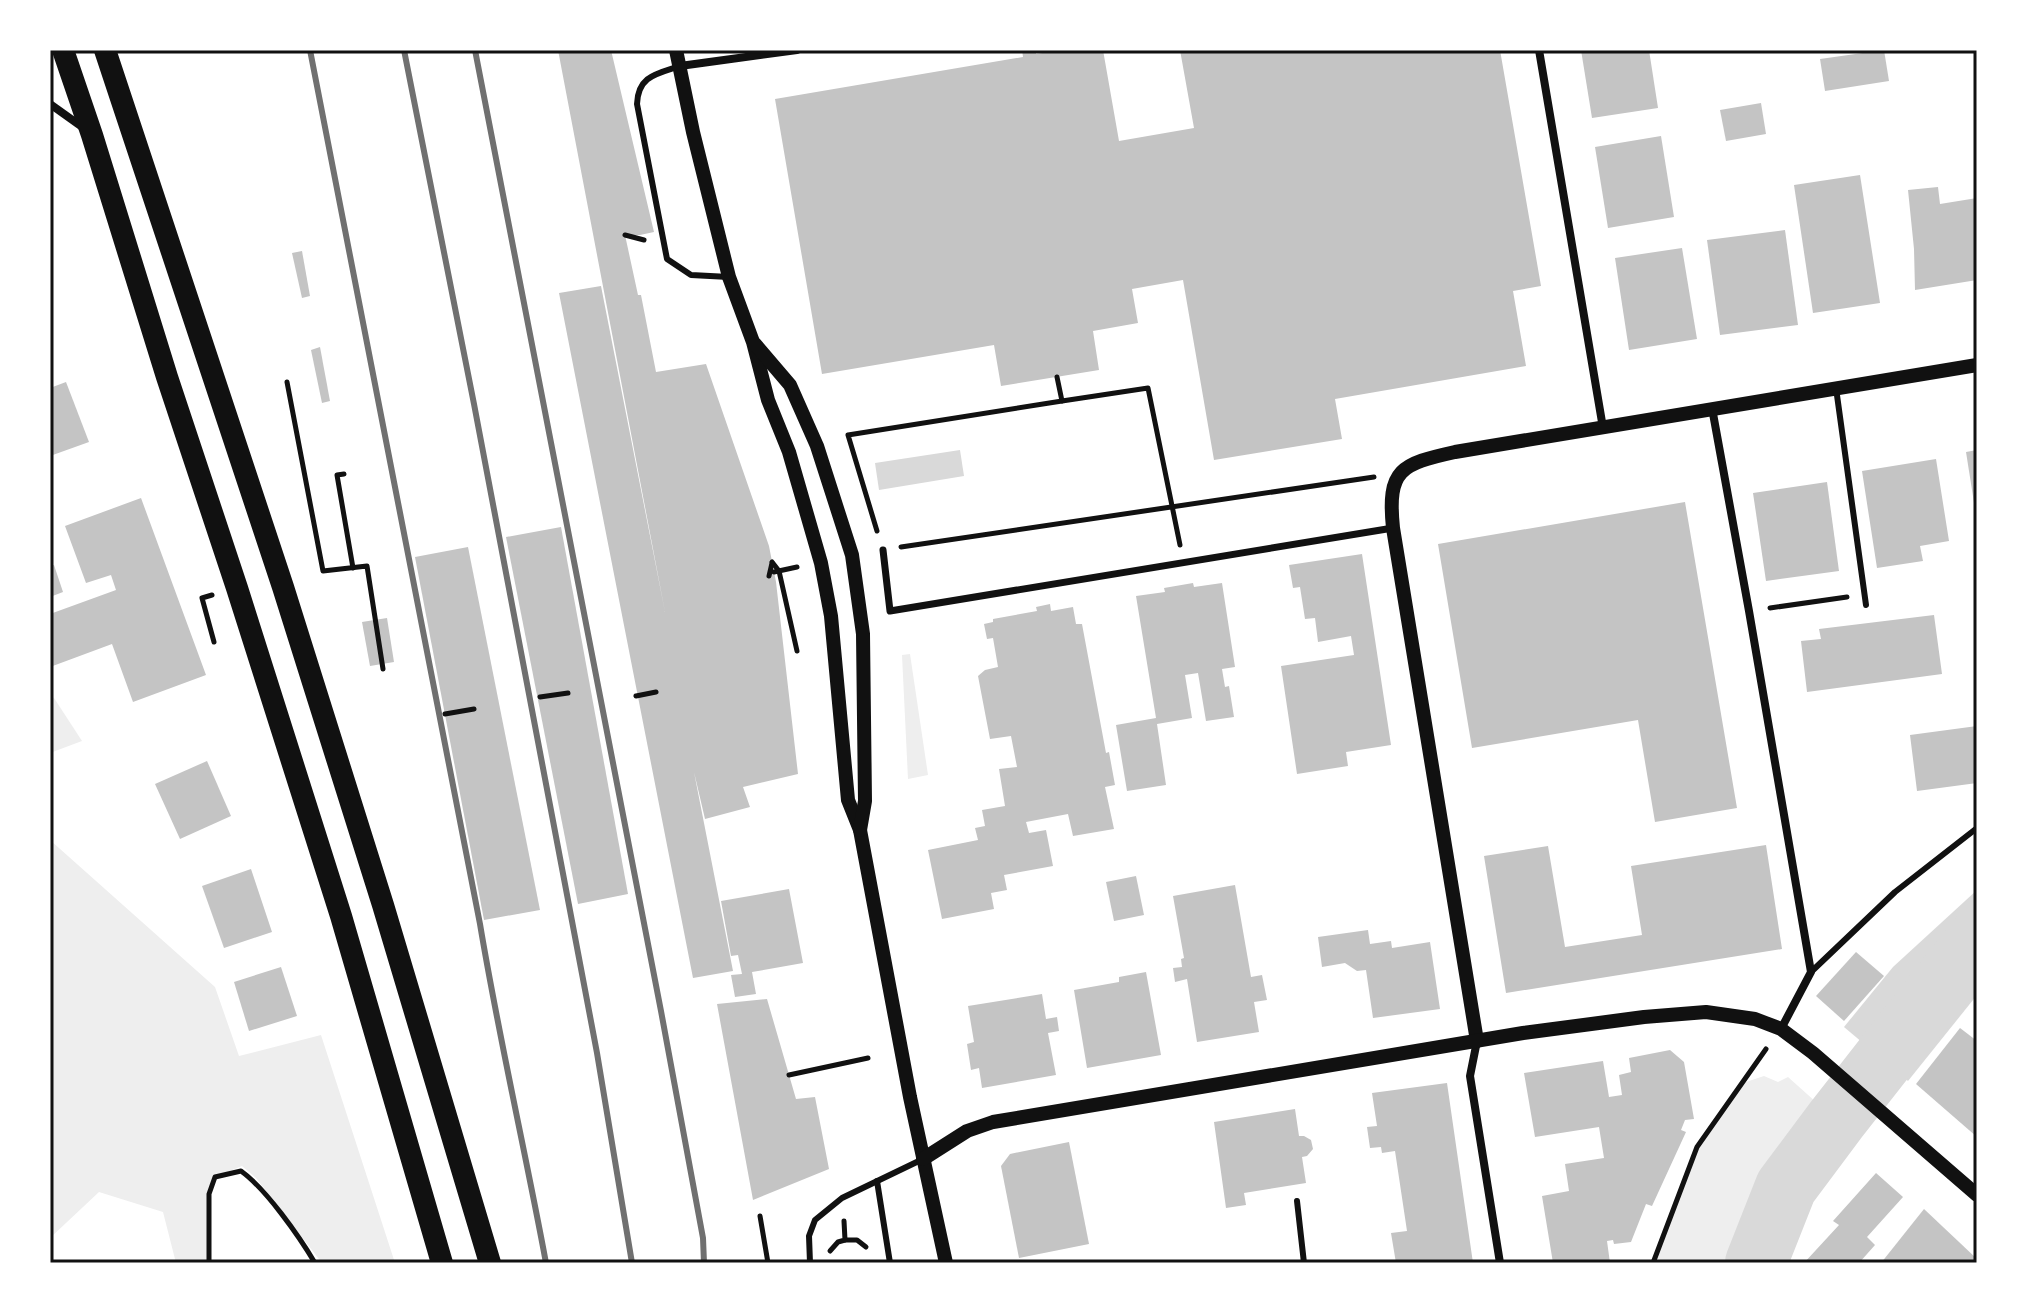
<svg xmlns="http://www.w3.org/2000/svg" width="2027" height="1313" viewBox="0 0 2027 1313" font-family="'Nunito Sans',sans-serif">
<rect width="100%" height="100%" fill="#fff"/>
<g fill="#eee">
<polygon points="910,654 928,775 908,779 902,655"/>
<polygon points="50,696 54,698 82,741 50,753"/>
<polygon points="50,840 215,987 239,1056 321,1035 395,1263 322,1263 256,1178 242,1166 215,1177 209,1194 209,1263 176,1263 163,1212 99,1192 50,1238"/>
<polygon points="1764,1076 1778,1082 1788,1077 1836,1120 1786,1187 1756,1263 1653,1263 1697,1147 1740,1084"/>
</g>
<g fill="#d9d9d9">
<polygon points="960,450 964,476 879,490 875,463"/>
<polygon points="1977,890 1977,995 1908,1081 1844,1027 1893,967"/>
</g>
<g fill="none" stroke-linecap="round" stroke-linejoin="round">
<polyline stroke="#d9d9d9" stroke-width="62" points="1756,1263 1786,1187 1836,1120 1977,940"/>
</g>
<g fill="#c4c4c4">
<polygon points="558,50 611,50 654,232 640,235 625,235 638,295 641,295 656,372 706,364 769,546 776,582 798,774 743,787 750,807 705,819 694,772 733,971 693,978 559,293 601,286 665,612"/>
<polygon points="1022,50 1036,50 1036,54 1062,50 1103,50 1119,141 1194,128 1180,50 1500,50 1541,286 1513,291 1526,366 1335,399 1342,439 1214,460 1183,280 1132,289 1138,323 1093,331 1099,370 1001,386 994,345 822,374 775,99 1023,57"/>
<polygon points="1581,50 1649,50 1658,108 1592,118"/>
<polygon points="1884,50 1889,81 1825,91 1820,59"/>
<polygon points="1761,103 1766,134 1726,141 1720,110"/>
<polygon points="1661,136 1674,217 1608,228 1595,147"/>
<polygon points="1860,175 1880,303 1813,313 1794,185"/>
<polygon points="1938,187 1940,204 1977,198 1977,280 1915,290 1914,249 1908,190"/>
<polygon points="1785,230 1798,325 1720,335 1707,240"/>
<polygon points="1682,248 1697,339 1629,350 1615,258"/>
<polygon points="302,251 310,296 302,298 292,253"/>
<polygon points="320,347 330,401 322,403 311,350"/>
<polygon points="66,382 89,442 50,456 50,388"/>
<polygon points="1977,450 1977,509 1975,509 1966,452"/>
<polygon points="1936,459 1949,541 1920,546 1923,561 1877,568 1862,471"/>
<polygon points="1827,482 1839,571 1766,581 1753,493"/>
<polygon points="141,498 206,675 133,702 112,644 50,667 50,614 116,590 111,575 86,583 65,526"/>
<polygon points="1685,502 1737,808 1655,822 1638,720 1472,748 1438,544"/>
<polygon points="561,527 628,894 578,904 506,537"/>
<polygon points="468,547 540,910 484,920 415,557"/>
<polygon points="1362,554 1391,745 1346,752 1348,766 1297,774 1281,666 1354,655 1351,636 1318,642 1315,618 1305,619 1300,587 1293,588 1289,565"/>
<polygon points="54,565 63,592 50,597 50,566"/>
<polygon points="1193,583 1194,587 1222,583 1235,667 1222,669 1225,687 1229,686 1234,717 1206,721 1198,673 1185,675 1192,718 1157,724 1166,785 1127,791 1116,725 1156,718 1136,596 1165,592 1164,588"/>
<polygon points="1050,604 1051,611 1073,607 1076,624 1082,624 1106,753 1109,752 1115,785 1105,787 1114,829 1073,836 1068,814 1026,822 1029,833 1046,830 1053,866 1004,875 1007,890 991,893 994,909 942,919 928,850 978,840 975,828 985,826 982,810 1005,806 999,769 1017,767 1011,736 990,739 978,676 985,670 998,667 993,638 987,639 984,624 993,622 993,619 1037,611 1036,607"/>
<polygon points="1934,615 1942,674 1807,692 1801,641 1821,639 1819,629"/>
<polygon points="387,618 394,662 370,666 362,622"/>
<polygon points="1977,726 1977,783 1917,791 1910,735"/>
<polygon points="207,761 231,816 180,839 155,784"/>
<polygon points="1766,845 1782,949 1506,993 1484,856 1548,846 1565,947 1642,935 1631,866"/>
<polygon points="251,869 272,932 224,948 202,886"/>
<polygon points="1136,876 1144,915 1114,921 1106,882"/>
<polygon points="1235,885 1251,977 1262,975 1267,1000 1254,1002 1259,1032 1197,1042 1187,979 1175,982 1173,968 1182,967 1181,959 1184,958 1173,896"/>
<polygon points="789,889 803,963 752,972 756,994 735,997 731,975 742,974 738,955 731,956 721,901"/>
<polygon points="1368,930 1370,944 1391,941 1392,948 1430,942 1440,1009 1373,1018 1366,970 1357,971 1345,963 1322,967 1318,937"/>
<polygon points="1856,952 1884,976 1844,1021 1816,996"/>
<polygon points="281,967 297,1016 249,1031 234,982"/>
<polygon points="1146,972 1161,1055 1087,1068 1074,990 1119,982 1119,977"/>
<polygon points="1042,994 1046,1019 1057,1017 1059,1031 1048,1033 1056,1075 982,1088 979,1068 971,1070 967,1044 974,1042 968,1006"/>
<polygon points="767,999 796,1099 815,1097 829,1169 753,1200 717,1004"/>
<polygon points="1960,1028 1977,1041 1977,1137 1916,1084"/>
<polygon points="1670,1050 1684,1062 1694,1119 1685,1120 1681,1130 1686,1132 1652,1206 1646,1204 1631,1242 1614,1244 1613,1240 1607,1241 1610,1263 1553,1263 1542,1196 1569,1191 1565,1164 1604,1158 1599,1127 1535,1137 1524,1073 1603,1061 1609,1097 1622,1095 1619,1075 1631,1072 1629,1058"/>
<polygon points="1447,1083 1473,1263 1396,1263 1391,1233 1407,1231 1395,1151 1382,1153 1381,1147 1370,1148 1367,1127 1377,1126 1372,1093"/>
<polygon points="1295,1109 1299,1136 1304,1136 1311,1140 1313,1149 1307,1156 1302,1157 1306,1183 1244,1193 1246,1205 1226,1208 1214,1122"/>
<polygon points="1069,1142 1089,1244 1019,1258 1001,1166 1010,1154"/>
<polygon points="1876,1173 1903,1197 1867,1237 1875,1245 1859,1263 1804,1263 1839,1225 1833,1221"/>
<polygon points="1924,1209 1977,1259 1977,1263 1881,1263"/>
</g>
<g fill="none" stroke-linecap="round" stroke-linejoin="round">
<g stroke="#111" stroke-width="5">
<polyline points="625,235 644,240"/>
<polyline points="287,382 323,571 367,566 383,669"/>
<polyline points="1062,401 1148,388 1180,545"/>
<polyline points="344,474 337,475 353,568"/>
<polyline points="877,531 848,435 1062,401 1057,377"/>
<polyline points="901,547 1374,477"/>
<polyline points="772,562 779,571 797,651"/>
<polyline points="774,572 797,567"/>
<polyline points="769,576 772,563"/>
<polyline points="212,595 202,598 214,642"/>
<polyline points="1770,608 1847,597"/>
<polyline points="636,696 656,692"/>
<polyline points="540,697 568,693"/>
<polyline points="445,714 474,709"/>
<polyline points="789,1075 868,1058"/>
<polyline points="760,1216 768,1263"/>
<polyline points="845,1240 857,1240 866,1247"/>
<polyline points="830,1251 838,1242 845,1240 844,1221"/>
<path d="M209,1263V1194L215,1177L241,1171C266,1189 299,1236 315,1263"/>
<polyline points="1653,1263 1697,1147 1766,1049"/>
</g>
<g stroke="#111" stroke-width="6">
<path d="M680,66C656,74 638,76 637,104L667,259L691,275L729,277"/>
<polyline points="1836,388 1866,605"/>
<polyline points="1811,972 1895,892 1977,828"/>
<polyline points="877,1181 890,1263"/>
<polyline points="1297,1201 1304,1263"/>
<polyline points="810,1263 809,1236 815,1220 842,1198 923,1159"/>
</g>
<polyline stroke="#111" stroke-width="7" points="883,550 890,611 1393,528"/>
<g stroke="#111" stroke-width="8">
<polyline points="1539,50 1603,428"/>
<polyline points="680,66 797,50"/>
<polyline points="50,104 85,129"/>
<polyline points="1712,408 1749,611 1811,972 1781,1029"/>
<polyline points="1477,1041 1470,1076 1500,1263"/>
</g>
<g stroke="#111" stroke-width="14">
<polyline points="676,50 693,132 729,277 753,342 768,400 789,452 821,563 831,616 848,800 860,830 910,1097 946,1263"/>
<polyline points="755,344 790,385 817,446 852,555 863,634 865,801 860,830"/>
<path d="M1477,1041L1393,528C1387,469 1401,464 1455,452L1977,365"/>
<polyline points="923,1159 967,1131 993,1122 1523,1033 1644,1017 1706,1012 1755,1019 1781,1029 1813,1053 1977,1195"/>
</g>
<g stroke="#111" stroke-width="22">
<polyline points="63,50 92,135 167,377 237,588 341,916 442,1263"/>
<polyline points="105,50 283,587 383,905 490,1263"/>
</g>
<g stroke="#707070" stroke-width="6">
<path d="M310,50L480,924C499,1038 525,1150 546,1263"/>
<polyline points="404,50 474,404 597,1053 632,1263"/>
<polyline points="475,50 661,1011 703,1238 704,1263"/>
</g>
</g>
<rect width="2027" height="1313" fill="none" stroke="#ffffff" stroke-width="104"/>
<rect x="52" y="52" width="1923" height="1209" fill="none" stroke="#111" stroke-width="3"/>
</svg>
